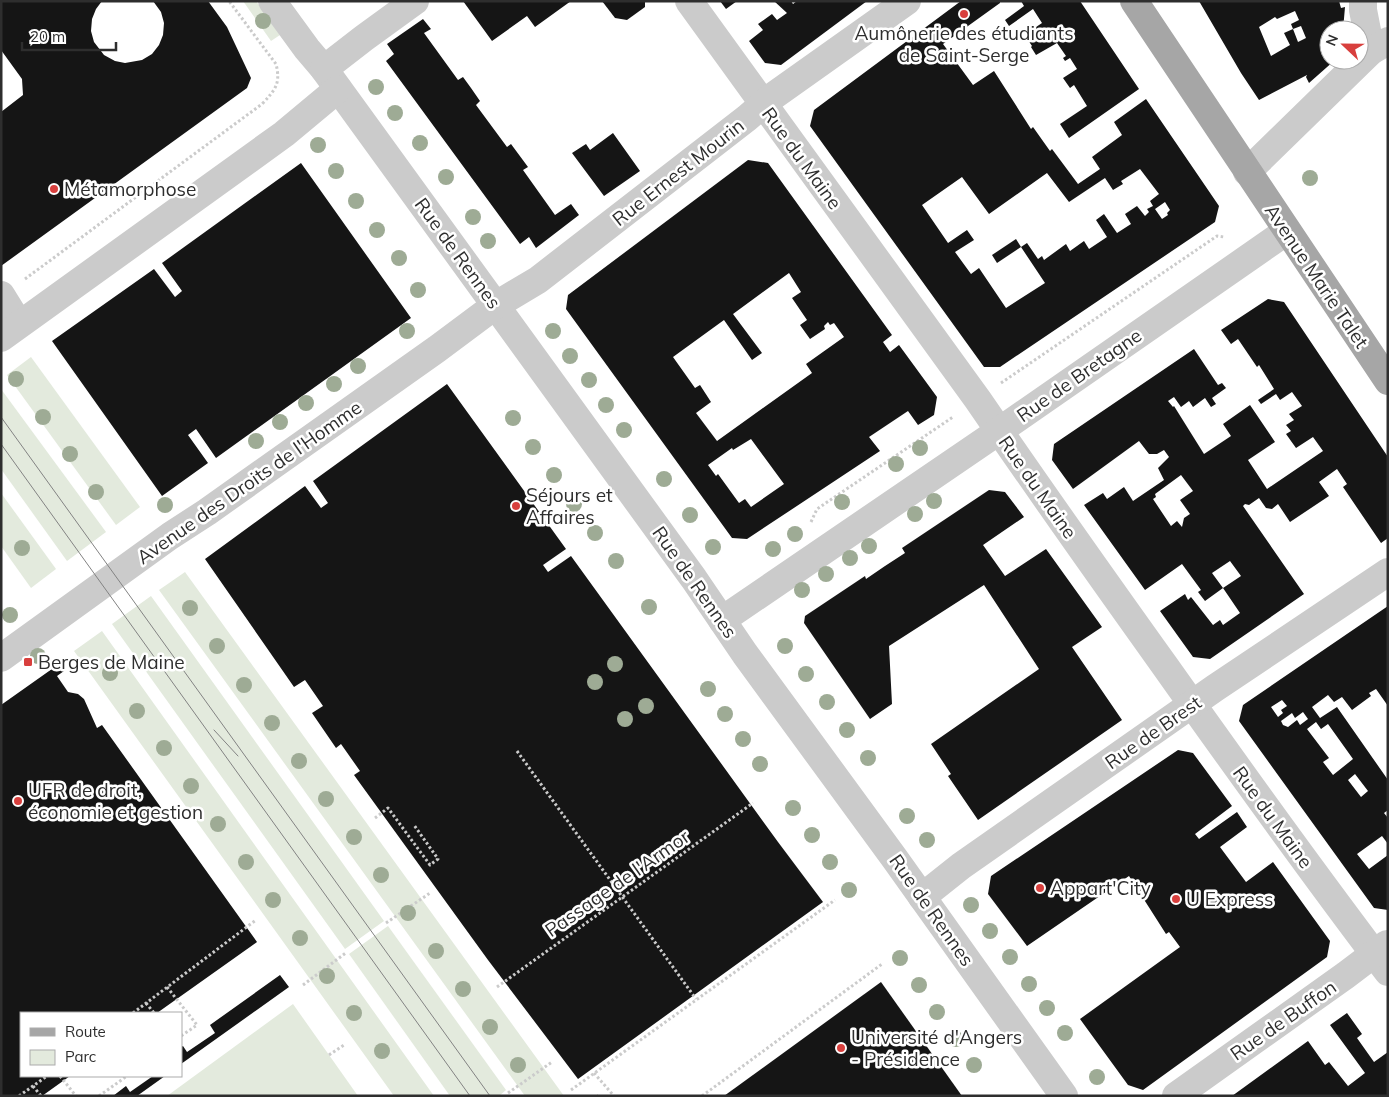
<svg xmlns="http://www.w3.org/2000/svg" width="1389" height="1097" viewBox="0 0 1389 1097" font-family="Mulish,sans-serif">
<rect width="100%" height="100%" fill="#fff"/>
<g fill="#e3eadd">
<polygon points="243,1 256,1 280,35 271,41"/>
<polygon points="31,357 140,507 116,525 7,375"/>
<polygon points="1,389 106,532 67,561 1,469"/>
<polygon points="1,493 56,569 31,588 1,546"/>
<polygon points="185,572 564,1096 525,1096 159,590"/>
<polygon points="151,596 384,921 345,949 112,624"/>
<polygon points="102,631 434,1096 394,1096 74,651"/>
<polygon points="388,926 506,1090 499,1096 450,1096 349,954"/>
<polygon points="293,1004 358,1096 167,1096"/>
</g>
<g fill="#151515" fill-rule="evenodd">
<polygon points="1,1 102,1 96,9 92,19 91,31 94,42 104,55 115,61 125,63 142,60 152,54 159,45 163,35 164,23 161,12 153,1 208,1 227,27 251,78 247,88 1,266 1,112 23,95 22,79 1,50"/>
<polygon points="463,1 571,1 535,27 527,16 492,41"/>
<polygon points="602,1 645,1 645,7 627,20 615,18"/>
<polygon points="720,1 737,1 726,9"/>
<polygon points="774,1 791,1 793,4 797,1 867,1 781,65 765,63 749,41 763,30 758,24 772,14 777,20 787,13"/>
<path d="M961,1H1000V3L943,44L973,85L994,71L1031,129L1033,127L1050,151L1052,149L1078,184L1100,169L1092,157L1122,135L1114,122L1146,99L1219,206L1215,222L1000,367H984L810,126L814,110ZM1140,169L1159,194L1150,201L1153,206L1147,209L1149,212L1145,216L1137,206L1125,214L1131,224L1117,233L1104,214L1096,220L1107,237L1089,249L1084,241L1070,251L1066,244L1044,260L1042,256L1038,259L1027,243L1021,247L1045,283L1006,308L979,268L971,274L955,252L974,240L967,230L948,243L922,205L962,177L989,214L1047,173L1069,202L1105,178L1113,190L1123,184L1121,181ZM1165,202L1170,210L1167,213L1168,215L1162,219L1155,209Z"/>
<polygon points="1021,1 1080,1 1139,89 1069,138 1060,124 1087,106 1074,85 1070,88 1063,78 1077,69 1070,58 1065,61 1063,58 1066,56 1057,43 1036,55 1031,47 1032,46 1028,40 1031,38 1027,33 1042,23 1033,9 1009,26 1005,20 1024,6"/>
<path d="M1199,1H1339L1341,8L1345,7L1343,30H1329V60H1335L1309,83L1306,77L1307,75L1259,100L1241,73ZM1295,11L1299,20L1291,24L1293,29L1301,26L1306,38L1298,42L1293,29L1284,33L1290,45L1271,56L1259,27L1275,17L1277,19Z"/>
<polygon points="423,19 431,29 424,33 458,80 463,77 471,88 480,101 476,105 507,147 511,144 528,167 523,170 555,215 571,204 579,215 536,248 529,237 520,244 386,61 394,54 387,44"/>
<polygon points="613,133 640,171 604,196 572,153 586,144 590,150"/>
<path d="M748,160L768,163L892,335L883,342L890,352L899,345L937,397L934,415L918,425L908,411L869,437L880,451L747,539L732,538L566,309L568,295ZM789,273L801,292L792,298L807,320L800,325L810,339L825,329L824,326L828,322L830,325L834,323L844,337L806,364L812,373L717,441L696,413L711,402L700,385L695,388L673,357L724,320L752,360L762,353L733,314ZM751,439L784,484L751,507L745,499L739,503L718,474L716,476L708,465L732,448L733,450Z"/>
<polygon points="301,163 411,318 216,458 196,429 188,435 208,463 162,496 52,341 154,269 175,297 182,291 162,263"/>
<polygon points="1016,239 1021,247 997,263 992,255"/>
<path d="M1268,299L1284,302L1388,457V538L1381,543L1343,487L1347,484L1337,469L1319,482L1329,496L1290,522L1278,504L1272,509L1266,508L1259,498L1249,505L1245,504L1243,506L1304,594L1210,659L1193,657L1160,611L1185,594L1188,600L1191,597L1213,625L1220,620L1223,625L1240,613L1223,588L1241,576L1230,561L1212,573L1223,588L1205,601L1198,592L1201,590L1182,564L1145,590L1084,505L1103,493L1107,499L1124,487L1133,501L1164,480L1158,468L1169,457L1164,450L1157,454H1149L1139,441L1073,489L1052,460L1054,444L1194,349L1218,385L1222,383L1226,388L1212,398L1216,404L1211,407L1205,398L1193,407L1189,401L1181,407L1174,397L1168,401L1173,407L1174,406L1204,454L1231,436L1223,424L1250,405L1275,442L1248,460L1267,489L1323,451L1313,437L1296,448L1286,434L1291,431L1286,425L1294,420L1289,414L1302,406L1292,392L1280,400L1276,394L1261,404L1258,400L1274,389L1259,365L1257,367L1238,339L1231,344L1221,330ZM1181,475L1193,491L1180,500L1190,514L1184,518L1182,527L1177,521L1171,526L1153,499L1156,497L1155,494Z"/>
<polygon points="447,384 566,549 543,565 548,572 571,556 778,842 823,902 578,1079 488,960 354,775 360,771 341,744 336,748 312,713 323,706 305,680 294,687 205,559 305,486 321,508 328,503 313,481"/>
<polygon points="989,490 1005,492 1024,517 983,545 1005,576 1046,549 1102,627 1072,647 1122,720 978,820 948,776 951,774 931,744 1039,669 984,585 889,646 892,704 870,719 804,623 805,616 865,576 866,579 885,566 905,553 902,548"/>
<path d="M1388,606V706L1376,689L1369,693L1371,696L1352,710L1342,697L1334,702L1328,695L1312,707L1320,718L1337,707L1388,780V810L1384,813L1388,818V844L1382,836L1357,854L1369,869L1388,855V910L1374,908L1239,721L1243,705ZM1282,700L1287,706L1281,710L1283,713L1278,717L1271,707ZM1303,712L1308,719L1300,725L1297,720L1288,727L1283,725L1281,721L1292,713L1295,718ZM1316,722L1321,729L1328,724L1353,759L1333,775L1323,762L1329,758L1307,729ZM1355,774L1368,791L1361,797L1348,780Z"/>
<polygon points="59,664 64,671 57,676 68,692 78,694 84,699 97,728 102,725 257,942 157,1013 21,1013 21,1076 70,1076 42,1096 1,1096 1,705"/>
<polygon points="1178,750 1193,753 1232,806 1195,834 1199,839 1237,812 1247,827 1220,847 1246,882 1273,862 1330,941 1327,957 1143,1090 1128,1085 1080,1019 1180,947 1169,932 1166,934 1129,876 1027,946 988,894 991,876"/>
<polygon points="280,975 289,987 181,1064 181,1047 183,1046 187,1052 215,1033 210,1025"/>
<polygon points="881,982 962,1096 724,1096"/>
<polygon points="1347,1013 1362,1034 1357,1038 1374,1062 1388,1052 1388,1096 1232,1096 1308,1041 1325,1065 1329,1062 1348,1086 1365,1073 1330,1025"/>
<polygon points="153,1076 165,1076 137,1096 113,1096 126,1086 130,1092"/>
</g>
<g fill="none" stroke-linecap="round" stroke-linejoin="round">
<g stroke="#cbcbcb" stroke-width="3" stroke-dasharray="2.5 2.5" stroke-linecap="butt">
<path d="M25,279L262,104C275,90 281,84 276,64L229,1"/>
<polyline points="1001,383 1217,236 1224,237"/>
<polyline points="811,522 817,509 953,417"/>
<polyline points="517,751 696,999"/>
<polyline points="375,818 388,808 430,865 438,859 414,825"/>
<polyline points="386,923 430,893"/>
<polyline points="303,985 347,952"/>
<polyline points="167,987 197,1025 181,1036"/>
<polyline points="497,987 753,803"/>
<polyline points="146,1003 154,1013"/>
<polyline points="133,1013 256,920"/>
<polyline points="329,1055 344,1045"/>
<polyline points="594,1073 614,1096"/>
<polyline points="60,1076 76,1096"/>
<polyline points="33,1086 41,1096"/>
<polyline points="571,1090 835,900"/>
<polyline points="508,1093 552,1062"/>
<polyline points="19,1096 47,1076"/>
<polyline points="99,1096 127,1076"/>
<polyline points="597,1096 598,1096"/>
<polyline points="702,1096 882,964"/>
</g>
<g stroke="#cbcbcb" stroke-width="28">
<polyline points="272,1 307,49 324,69 694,579 745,654 895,859 1064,1096"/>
<path d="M689,1L978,400C1039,489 1102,578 1165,666C1238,769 1312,872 1388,972"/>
<polyline points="1363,1 1363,10 1371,51"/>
<polyline points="324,69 364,38 415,1"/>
<polyline points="1247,172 1371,51 1388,41"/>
<polyline points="1,295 19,324"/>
<polyline points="1,338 284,134 338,89"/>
<polyline points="722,620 999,431 1287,231"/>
<polyline points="1,658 170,536 207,512 437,349 496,305 538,280 747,118 769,99 907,1"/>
<polyline points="922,897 961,866 1215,688 1388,572"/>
<polyline points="1176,1096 1346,975 1387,944"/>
</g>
<polyline stroke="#a6a6a6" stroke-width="28" points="1134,1 1388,381"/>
<g stroke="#838383" stroke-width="1">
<polyline points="1,417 490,1096"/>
<polyline points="1,444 470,1096"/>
<polyline points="214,730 238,756"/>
</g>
</g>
<g fill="#9eab95">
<circle cx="263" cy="21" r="8"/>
<circle cx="376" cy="87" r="8"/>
<circle cx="395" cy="113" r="8"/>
<circle cx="420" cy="143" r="8"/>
<circle cx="318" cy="145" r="8"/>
<circle cx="336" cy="171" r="8"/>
<circle cx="446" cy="177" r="8"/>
<circle cx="1310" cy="178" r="8"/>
<circle cx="356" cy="201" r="8"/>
<circle cx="473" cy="217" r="8"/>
<circle cx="377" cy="230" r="8"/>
<circle cx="488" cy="241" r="8"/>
<circle cx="399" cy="258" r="8"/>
<circle cx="418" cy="290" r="8"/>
<circle cx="407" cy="331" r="8"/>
<circle cx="553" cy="331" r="8"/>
<circle cx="570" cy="356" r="8"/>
<circle cx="358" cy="366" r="8"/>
<circle cx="16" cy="379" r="8"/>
<circle cx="589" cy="380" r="8"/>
<circle cx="334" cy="384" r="8"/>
<circle cx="306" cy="403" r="8"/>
<circle cx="606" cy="405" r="8"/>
<circle cx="43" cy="417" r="8"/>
<circle cx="513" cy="418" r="8"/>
<circle cx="280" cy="422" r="8"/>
<circle cx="624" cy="430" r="8"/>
<circle cx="256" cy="441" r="8"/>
<circle cx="533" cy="447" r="8"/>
<circle cx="920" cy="448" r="8"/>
<circle cx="70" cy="454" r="8"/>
<circle cx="896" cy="464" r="8"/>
<circle cx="554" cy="475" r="8"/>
<circle cx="664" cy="479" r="8"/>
<circle cx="96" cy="492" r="8"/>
<circle cx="934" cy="501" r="8"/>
<circle cx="842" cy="502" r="8"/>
<circle cx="574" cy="504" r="8"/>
<circle cx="165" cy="505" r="8"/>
<circle cx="915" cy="514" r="8"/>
<circle cx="690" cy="515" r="8"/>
<circle cx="595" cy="533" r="8"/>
<circle cx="795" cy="534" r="8"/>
<circle cx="869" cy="546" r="8"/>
<circle cx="713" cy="547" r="8"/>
<circle cx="22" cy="548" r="8"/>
<circle cx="773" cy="549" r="8"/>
<circle cx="850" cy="558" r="8"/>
<circle cx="616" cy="561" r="8"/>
<circle cx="826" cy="574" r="8"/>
<circle cx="802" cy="590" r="8"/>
<circle cx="649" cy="607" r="8"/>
<circle cx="190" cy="608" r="8"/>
<circle cx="10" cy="615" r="8"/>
<circle cx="217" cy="646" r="8"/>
<circle cx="785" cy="646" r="8"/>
<circle cx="38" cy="656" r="8"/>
<circle cx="615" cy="664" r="8"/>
<circle cx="110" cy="673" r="8"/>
<circle cx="806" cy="674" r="8"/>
<circle cx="595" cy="682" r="8"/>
<circle cx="244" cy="685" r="8"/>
<circle cx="708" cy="689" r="8"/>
<circle cx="827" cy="702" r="8"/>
<circle cx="646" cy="706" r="8"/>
<circle cx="137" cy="711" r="8"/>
<circle cx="725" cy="714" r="8"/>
<circle cx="625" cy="719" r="8"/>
<circle cx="272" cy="723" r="8"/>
<circle cx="847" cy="730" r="8"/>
<circle cx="743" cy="739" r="8"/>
<circle cx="164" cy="748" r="8"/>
<circle cx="868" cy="758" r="8"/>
<circle cx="299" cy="761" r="8"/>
<circle cx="760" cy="764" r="8"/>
<circle cx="191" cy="786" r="8"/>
<circle cx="326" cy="799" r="8"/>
<circle cx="793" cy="808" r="8"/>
<circle cx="907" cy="816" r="8"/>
<circle cx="218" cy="824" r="8"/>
<circle cx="812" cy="835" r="8"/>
<circle cx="354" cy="837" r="8"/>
<circle cx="927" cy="840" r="8"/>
<circle cx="246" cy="862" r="8"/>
<circle cx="830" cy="862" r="8"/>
<circle cx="381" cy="875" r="8"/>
<circle cx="849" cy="890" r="8"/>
<circle cx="273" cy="900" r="8"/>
<circle cx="971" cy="905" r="8"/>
<circle cx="408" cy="913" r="8"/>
<circle cx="990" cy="931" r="8"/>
<circle cx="300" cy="938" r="8"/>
<circle cx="436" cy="951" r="8"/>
<circle cx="1010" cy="957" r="8"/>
<circle cx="900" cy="958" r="8"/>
<circle cx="327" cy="976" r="8"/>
<circle cx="1029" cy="984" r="8"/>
<circle cx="919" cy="985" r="8"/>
<circle cx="463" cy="989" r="8"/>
<circle cx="1047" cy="1008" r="8"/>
<circle cx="937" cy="1012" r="8"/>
<circle cx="354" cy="1013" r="8"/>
<circle cx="490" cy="1027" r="8"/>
<circle cx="1065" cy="1033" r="8"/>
<circle cx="956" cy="1039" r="8"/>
<circle cx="382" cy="1051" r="8"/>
<circle cx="518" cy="1065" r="8"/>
<circle cx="974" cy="1065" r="8"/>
<circle cx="1097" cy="1077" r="8"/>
</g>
<g fill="#d83f3d" stroke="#fff" stroke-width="2">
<circle cx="964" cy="14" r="5"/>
<circle cx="54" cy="189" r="5"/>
<circle cx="516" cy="506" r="5"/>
<rect x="23" y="657" width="10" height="10" rx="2.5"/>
<circle cx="18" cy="801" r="5"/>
<circle cx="1040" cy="888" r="5"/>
<circle cx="1176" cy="899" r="5"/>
<circle cx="841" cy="1048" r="5"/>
</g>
<g text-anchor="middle" stroke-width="5" stroke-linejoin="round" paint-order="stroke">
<g font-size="19" fill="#2e2e2e" stroke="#fff" text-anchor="start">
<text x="964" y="40" text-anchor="middle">Aumônerie des étudiants<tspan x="964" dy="22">de Saint-Serge</tspan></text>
<text x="64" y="196">Métamorphose</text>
<text x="526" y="502">Séjours et<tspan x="526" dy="22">Affaires</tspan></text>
<text x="38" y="669">Berges de Maine</text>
<text x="28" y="797">UFR de droit,<tspan x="28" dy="22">économie et gestion</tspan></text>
<text x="1050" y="895">Appart'City</text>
<text x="1186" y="906">U Express</text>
<text x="851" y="1044">Université d'Angers<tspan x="851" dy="22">- Présidence</tspan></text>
</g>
<g font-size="19" fill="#2e2e2e" stroke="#fff">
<text transform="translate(802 158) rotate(54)" y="7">Rue du Maine</text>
<text transform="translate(678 172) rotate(-38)" y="7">Rue Ernest Mourin</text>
<text transform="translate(458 253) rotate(54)" y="7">Rue de Rennes</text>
<text transform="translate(1317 276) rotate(56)" y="7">Avenue Marie Talet</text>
<text transform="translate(1079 375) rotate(-35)" y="7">Rue de Bretagne</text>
<text transform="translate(249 482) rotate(-35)" y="7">Avenue des Droits de l'Homme</text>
<text transform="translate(1038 487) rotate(55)" y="7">Rue du Maine</text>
<text transform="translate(695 582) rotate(55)" y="7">Rue de Rennes</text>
<text transform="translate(1153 732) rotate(-35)" y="7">Rue de Brest</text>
<text transform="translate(1273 817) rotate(54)" y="7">Rue du Maine</text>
<text transform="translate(617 883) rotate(-35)" y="7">Passage de l'Armor</text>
<text transform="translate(932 910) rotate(55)" y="7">Rue de Rennes</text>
<text transform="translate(1283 1020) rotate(-35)" y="7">Rue de Buffon</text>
</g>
</g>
<rect width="1389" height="1097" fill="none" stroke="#2e2e2e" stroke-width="5"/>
<rect x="20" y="1012" width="162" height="65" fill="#ffffff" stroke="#ababab"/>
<rect x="30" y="1028" width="25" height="8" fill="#a6a6a6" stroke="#ababab"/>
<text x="65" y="1037" font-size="15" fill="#2e2e2e">Route</text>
<rect x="30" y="1050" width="25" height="15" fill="#e3eadd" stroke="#ababab"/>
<text x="65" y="1062" font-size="15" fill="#2e2e2e">Parc</text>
<g transform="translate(1344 45) rotate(292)"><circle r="24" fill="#ffffff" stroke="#ababab"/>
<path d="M0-4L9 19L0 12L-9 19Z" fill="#d83f3d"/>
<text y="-8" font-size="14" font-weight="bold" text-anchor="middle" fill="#2e2e2e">N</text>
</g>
<path d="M22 42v8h94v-8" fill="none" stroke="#2e2e2e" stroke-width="2.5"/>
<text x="30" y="42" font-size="15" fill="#2e2e2e" stroke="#ffffff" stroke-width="4" paint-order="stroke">20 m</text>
</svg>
